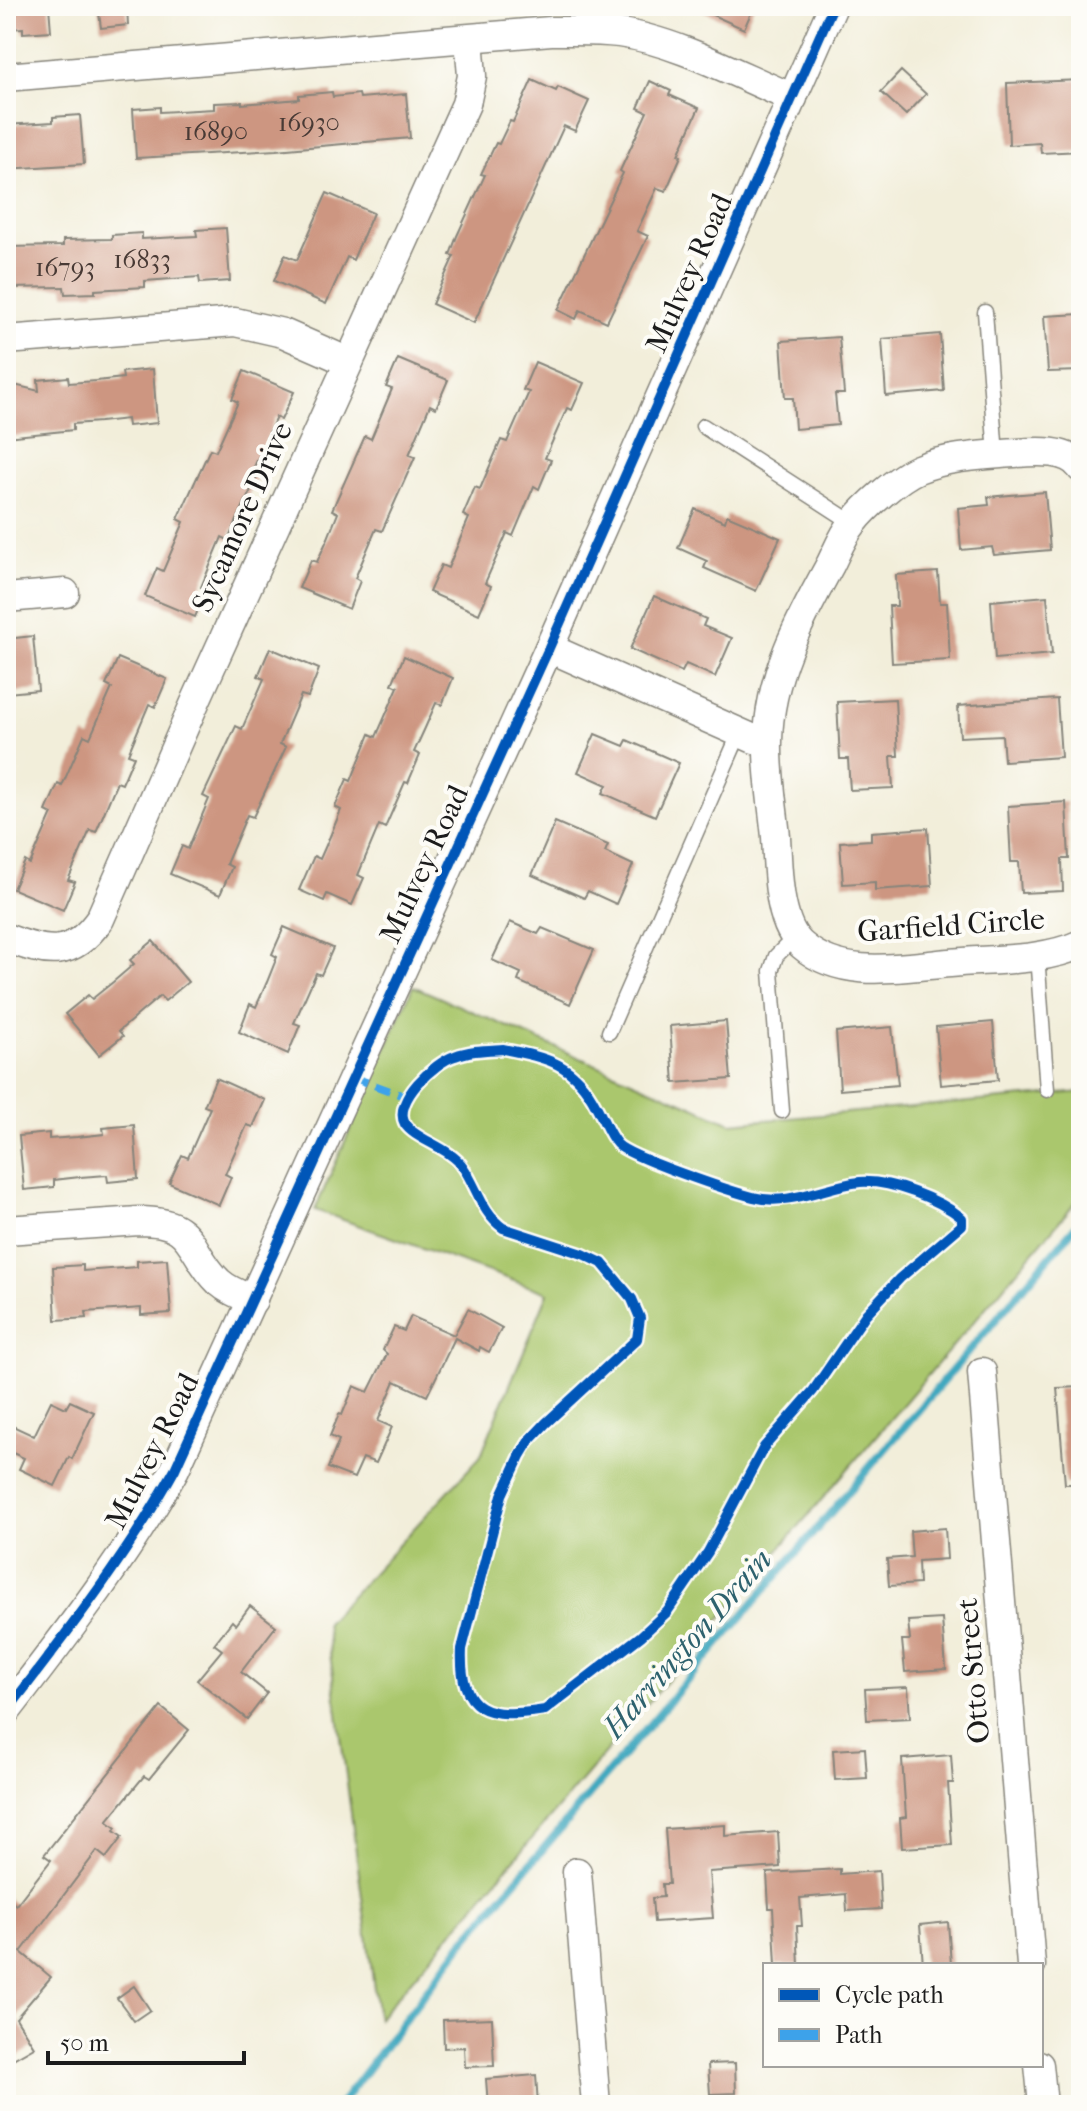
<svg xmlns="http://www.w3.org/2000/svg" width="1087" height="2111" viewBox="0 0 1087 2111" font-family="'IM FELL French Canon',serif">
<rect width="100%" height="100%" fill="#fdfcf7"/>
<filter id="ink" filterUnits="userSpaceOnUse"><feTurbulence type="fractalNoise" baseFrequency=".0125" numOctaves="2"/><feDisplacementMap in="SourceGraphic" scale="16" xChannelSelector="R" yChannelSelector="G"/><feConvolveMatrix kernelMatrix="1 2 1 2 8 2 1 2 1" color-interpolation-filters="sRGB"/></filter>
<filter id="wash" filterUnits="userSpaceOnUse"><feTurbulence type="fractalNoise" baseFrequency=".006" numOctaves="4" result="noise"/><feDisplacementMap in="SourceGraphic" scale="32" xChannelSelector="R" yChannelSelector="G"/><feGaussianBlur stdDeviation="1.8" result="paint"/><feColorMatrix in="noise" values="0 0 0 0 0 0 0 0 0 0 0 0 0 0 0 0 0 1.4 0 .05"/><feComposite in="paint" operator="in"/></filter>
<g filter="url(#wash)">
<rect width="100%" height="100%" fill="#f2eeda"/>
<polygon fill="#aac76d" stroke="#637244" stroke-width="2" points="413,986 731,1123 1081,1092 1081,1196 378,2019 326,1623 480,1457 548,1293 315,1210"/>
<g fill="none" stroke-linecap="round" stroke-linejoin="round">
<polyline stroke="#3fa8bf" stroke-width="8" points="340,2105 466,1939 1081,1220"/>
</g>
<g id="blocks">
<g fill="#cd9681">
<polygon points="6,6 49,6 51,31 23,33 23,28 6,29"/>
<polygon points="98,6 127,6 128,25 101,28"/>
<polygon points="692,6 754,6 744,29"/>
<polygon points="901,71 926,94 906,115 881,92"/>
<polygon points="532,80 556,91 558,87 589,101 575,131 564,126 474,323 432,304 454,256 450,255 457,236 485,175 481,174 496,143 499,144 510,121 513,122"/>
<polygon points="1081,80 1081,151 1041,153 1040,143 1009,145 1007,83"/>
<polygon points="650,81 671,91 669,95 699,108 678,155 681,156 666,191 657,188 637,231 648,236 607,322 580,310 576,319 558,310 623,173 620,171 647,112 638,108"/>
<polygon points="332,92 333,97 359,94 360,98 406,94 410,138 276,150 136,158 133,109 160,107 160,112 214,109 214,103 242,102 242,104 299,99 299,95"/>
<polygon points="80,115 84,164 6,169 6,125 53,122 53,117"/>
<polygon points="327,193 373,213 353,260 347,257 326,304 274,281 285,255 297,260"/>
<polygon points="226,228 230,281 200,283 199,277 145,281 145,287 95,290 95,293 65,294 64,287 6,288 6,247 63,246 63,240 112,239 112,235 142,233 142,239 197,236 196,230"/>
<polygon points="1081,314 1081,371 1048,372 1044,316"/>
<polygon points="940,334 944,391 886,396 882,339"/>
<polygon points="839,337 844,394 835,394 838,425 795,429 793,398 785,398 781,341"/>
<polygon points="398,359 448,380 436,408 430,405 409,455 415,457 382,531 376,529 355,578 360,581 349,609 299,588 311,560 317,562 328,538 338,513 332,510 365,436 371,439 392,389 386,387"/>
<polygon points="535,362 584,383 572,410 567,408 545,458 551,460 539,489 534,486 513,536 507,533 485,583 491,586 479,614 429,592 441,565 448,568 469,518 463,515 475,487 480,489 501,440 507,442 529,392 523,390"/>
<polygon points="153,369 157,423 128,426 127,419 100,422 73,424 73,430 6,437 6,383 39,391 38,380 68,377 69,383 96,381 123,378 122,372"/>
<polygon points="244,371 294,392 281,420 276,417 254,467 260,470 228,540 222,537 201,587 207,590 195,617 145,596 157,568 163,571 184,522 178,519 210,449 216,451 238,402 232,399"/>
<polygon points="1045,492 1050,550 994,555 992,547 961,550 958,508 989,505 988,497"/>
<polygon points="695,509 725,522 727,515 780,538 756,591 704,568 707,561 678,548"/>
<polygon points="938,572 940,603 947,603 950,660 892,663 889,606 897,606 896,575"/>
<polygon points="654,596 706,619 703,626 732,638 715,677 686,664 682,672 630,649"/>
<polygon points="1047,596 1052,654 995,659 991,601"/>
<polygon points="33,636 38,690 8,693 6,639"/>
<polygon points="270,648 319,669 308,697 301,695 280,744 286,747 253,817 247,815 226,864 232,867 220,895 170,874 182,846 188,849 209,799 203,796 236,726 242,729 264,679 258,676"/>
<polygon points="404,656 453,678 442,705 436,703 425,728 414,752 420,755 408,783 405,782 385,828 379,825 358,875 364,878 352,905 327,894 324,901 299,890 314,856 320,859 331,834 341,810 335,807 347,779 351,781 370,734 376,737 398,687 392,684"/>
<polygon points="118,658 167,679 155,707 149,704 128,754 134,756 122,784 117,782 96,832 90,830 68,880 75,882 63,910 13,889 25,861 30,864 52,814 46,811 58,784 62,786 84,735 90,738 112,688 106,685"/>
<polygon points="895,699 898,756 891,756 893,788 850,790 848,759 840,759 837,702"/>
<polygon points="1057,699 1061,757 1004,761 1002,735 960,737 958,706"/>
<polygon points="595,734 624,746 627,740 679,763 655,816 603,793 607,785 578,772"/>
<polygon points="1066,802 1069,859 1062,859 1063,891 1021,893 1019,862 1011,862 1008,806"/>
<polygon points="555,822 608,845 605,852 633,865 616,904 588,891 584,898 532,875"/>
<polygon points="928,828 932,886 875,890 875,882 843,884 840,842 871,840 871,832"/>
<polygon points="510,922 538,934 542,928 594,950 570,1004 518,981 521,973 492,960"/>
<polygon points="284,927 333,948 321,975 316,973 294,1023 300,1025 288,1054 239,1032 250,1004 256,1007 267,982 277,957 272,954"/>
<polygon points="153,941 188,982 165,1001 160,996 140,1013 119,1031 123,1036 99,1055 65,1014 88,995 92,999 113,982 134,964 130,960"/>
<polygon points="726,1021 731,1079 674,1083 670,1026"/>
<polygon points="993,1022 998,1080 941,1085 936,1027"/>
<polygon points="892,1027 898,1085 840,1090 836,1032"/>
<polygon points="216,1078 265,1100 253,1127 247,1125 225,1174 231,1177 219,1205 169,1183 182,1155 188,1158 210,1108 204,1106"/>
<polygon points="134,1125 138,1179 108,1182 107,1175 80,1177 54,1180 54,1187 24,1190 19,1136 49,1133 49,1139 77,1137 104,1134 103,1128"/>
<polygon points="167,1259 171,1313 141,1315 141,1308 86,1312 87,1318 56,1320 53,1267 83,1265 83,1271 137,1267 137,1261"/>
<polygon points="468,1309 502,1328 489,1352 480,1347 479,1351 455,1338 427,1396 395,1381 378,1421 392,1427 376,1463 363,1458 354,1478 328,1468 339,1440 330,1436 339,1414 342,1415 354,1386 368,1392 387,1354 383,1350 394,1327 404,1331 411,1316 454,1335"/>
<polygon points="1081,1387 1081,1484 1065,1484 1057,1388"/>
<polygon points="51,1401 66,1408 70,1401 94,1412 72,1459 69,1457 55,1486 19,1469 24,1458 6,1450 6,1441 13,1426 34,1436"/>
<polygon points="945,1528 947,1559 918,1561 919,1584 889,1586 887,1559 912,1557 910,1531"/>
<polygon points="250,1606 276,1626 241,1672 267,1693 247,1719 197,1680 222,1650 214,1644 232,1621 236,1625"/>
<polygon points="942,1619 946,1669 905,1672 902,1640 910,1640 908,1621"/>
<polygon points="908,1687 910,1718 867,1720 865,1689"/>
<polygon points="161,1707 189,1730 149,1779 144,1776 107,1821 116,1828 114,1831 122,1837 106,1858 97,1851 21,1952 51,1977 16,2018 34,2047 6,2063 6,1897 16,1905 51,1860 44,1855"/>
<polygon points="865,1748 867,1778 835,1780 833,1750"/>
<polygon points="951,1755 953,1783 948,1783 952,1845 902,1848 900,1818 906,1817 902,1759"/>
<polygon points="725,1825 725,1836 778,1832 780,1867 709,1872 713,1918 654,1922 652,1898 663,1897 662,1884 669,1884 665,1829"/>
<polygon points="840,1869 840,1874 879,1871 881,1909 847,1911 846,1894 800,1898 802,1926 797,1926 799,1965 776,1965 773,1908 769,1908 767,1873"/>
<polygon points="948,1922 951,1965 923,1965 920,1925"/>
<polygon points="134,1986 150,2010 134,2021 117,1998"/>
<polygon points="492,2018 494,2066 465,2067 464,2047 444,2048 443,2020"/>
<polygon points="735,2063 736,2093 710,2094 708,2064"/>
<polygon points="536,2075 538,2105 488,2105 486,2079"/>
</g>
</g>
</g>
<g filter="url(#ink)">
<use href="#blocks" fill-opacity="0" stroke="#87857b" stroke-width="2"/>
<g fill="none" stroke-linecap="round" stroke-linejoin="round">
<g stroke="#87857b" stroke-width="17">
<g id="lane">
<polyline points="985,312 996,455"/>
<polyline points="703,426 853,523"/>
<polyline points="1037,955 1047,1090"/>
<polyline points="609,1032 740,732"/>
<polyline points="782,1111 771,971 776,956 794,938"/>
</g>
</g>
<g stroke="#87857b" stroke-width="31">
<g id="street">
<path d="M6,77L551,31C574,31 596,30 619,33C674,40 740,76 793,98"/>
<polyline points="6,340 235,322 283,333 349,362"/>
<path d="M1081,468C1066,445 1025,453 1001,454C973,456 945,458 918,469C899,477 866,506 853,523C843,535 837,551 830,565C800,620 769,676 768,741C767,772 773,806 776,837C778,869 777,925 803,946C843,980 902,967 950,963C991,959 1042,962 1081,944"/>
<polyline points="6,598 65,593"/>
<polyline points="549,648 754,739 767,740"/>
<path d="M6,938C48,954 72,959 100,919L197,698L466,104L472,76L469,39"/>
<path d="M6,1230L139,1221C198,1221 186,1250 219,1282C229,1291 241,1295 253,1300"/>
<polyline points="982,1372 1031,1965"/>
<path d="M6,1712C67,1633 127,1556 175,1469L549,648L833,6"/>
<polyline points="577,1872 596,2105"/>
<polyline points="1039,2065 1043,2105"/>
</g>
</g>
<use href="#lane" stroke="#fff" stroke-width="14"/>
<use href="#street" stroke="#fff" stroke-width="28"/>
<polyline stroke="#3da2ea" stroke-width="8" stroke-dasharray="16 8" stroke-linecap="butt" points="352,1077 407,1097"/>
<g stroke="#fdfcf7" stroke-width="15">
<g id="cycleway">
<path d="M503,1049C548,1058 574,1063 596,1106C603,1118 608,1134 617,1144C629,1157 730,1191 753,1197C789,1207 824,1186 860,1182C891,1180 939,1199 962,1218V1225L900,1278L866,1314L813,1391L764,1447L708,1552L667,1612L641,1636L545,1710C487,1719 459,1713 462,1649L502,1495L520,1456L529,1441L546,1423L637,1339L640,1318L632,1299L602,1263L583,1254L503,1228C481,1212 478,1189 463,1167C451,1148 414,1139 405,1124C392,1101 435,1062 455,1056C470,1050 487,1050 503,1049Z"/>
<path d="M6,1712C67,1633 127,1556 175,1469L549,648L833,6"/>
</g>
</g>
<use href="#cycleway" stroke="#0057b8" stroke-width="10"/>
</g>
</g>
<g text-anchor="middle" stroke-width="8" stroke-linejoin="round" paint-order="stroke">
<g font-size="26" fill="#483a35">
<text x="309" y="131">16930</text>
<text x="216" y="140">16890</text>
<text x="142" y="268">16833</text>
<text x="65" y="276">16793</text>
</g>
<g font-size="30" fill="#1c1c1c" stroke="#fdfcf7">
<text transform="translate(689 273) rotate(-66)" y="10">Mulvey Road</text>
<text transform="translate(242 517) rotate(-66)" y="10">Sycamore Drive</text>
<text transform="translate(424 864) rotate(-65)" y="10">Mulvey Road</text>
<text transform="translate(951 925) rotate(-4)" y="10">Garfield Circle</text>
<text transform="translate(152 1451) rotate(-63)" y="10">Mulvey Road</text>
<text transform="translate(973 1671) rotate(-95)" y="10">Otto Street</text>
</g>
<g font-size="32" font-style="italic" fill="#2e626e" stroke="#fdfcf7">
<text transform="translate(687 1643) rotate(-49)" y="11">Harrington Drain</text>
</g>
</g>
<rect width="1087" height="2111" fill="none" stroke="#fdfcf7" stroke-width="32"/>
<rect x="763" y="1963" width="280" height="104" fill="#fdfcf7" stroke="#a3a29f" stroke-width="2"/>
<rect x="779" y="1989" width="40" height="12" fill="#0057b8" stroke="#a3a29f" stroke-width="2"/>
<text x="835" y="2003" font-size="24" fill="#1c1c1c">Cycle path</text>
<rect x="779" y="2029" width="40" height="12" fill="#3da2ea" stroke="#a3a29f" stroke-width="2"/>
<text x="835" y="2043" font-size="24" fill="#1c1c1c">Path</text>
<path d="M48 2051v12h196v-12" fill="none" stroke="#1c1c1c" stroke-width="4"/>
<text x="60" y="2051" font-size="24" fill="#1c1c1c" stroke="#fdfcf7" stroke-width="6" paint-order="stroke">50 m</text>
</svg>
